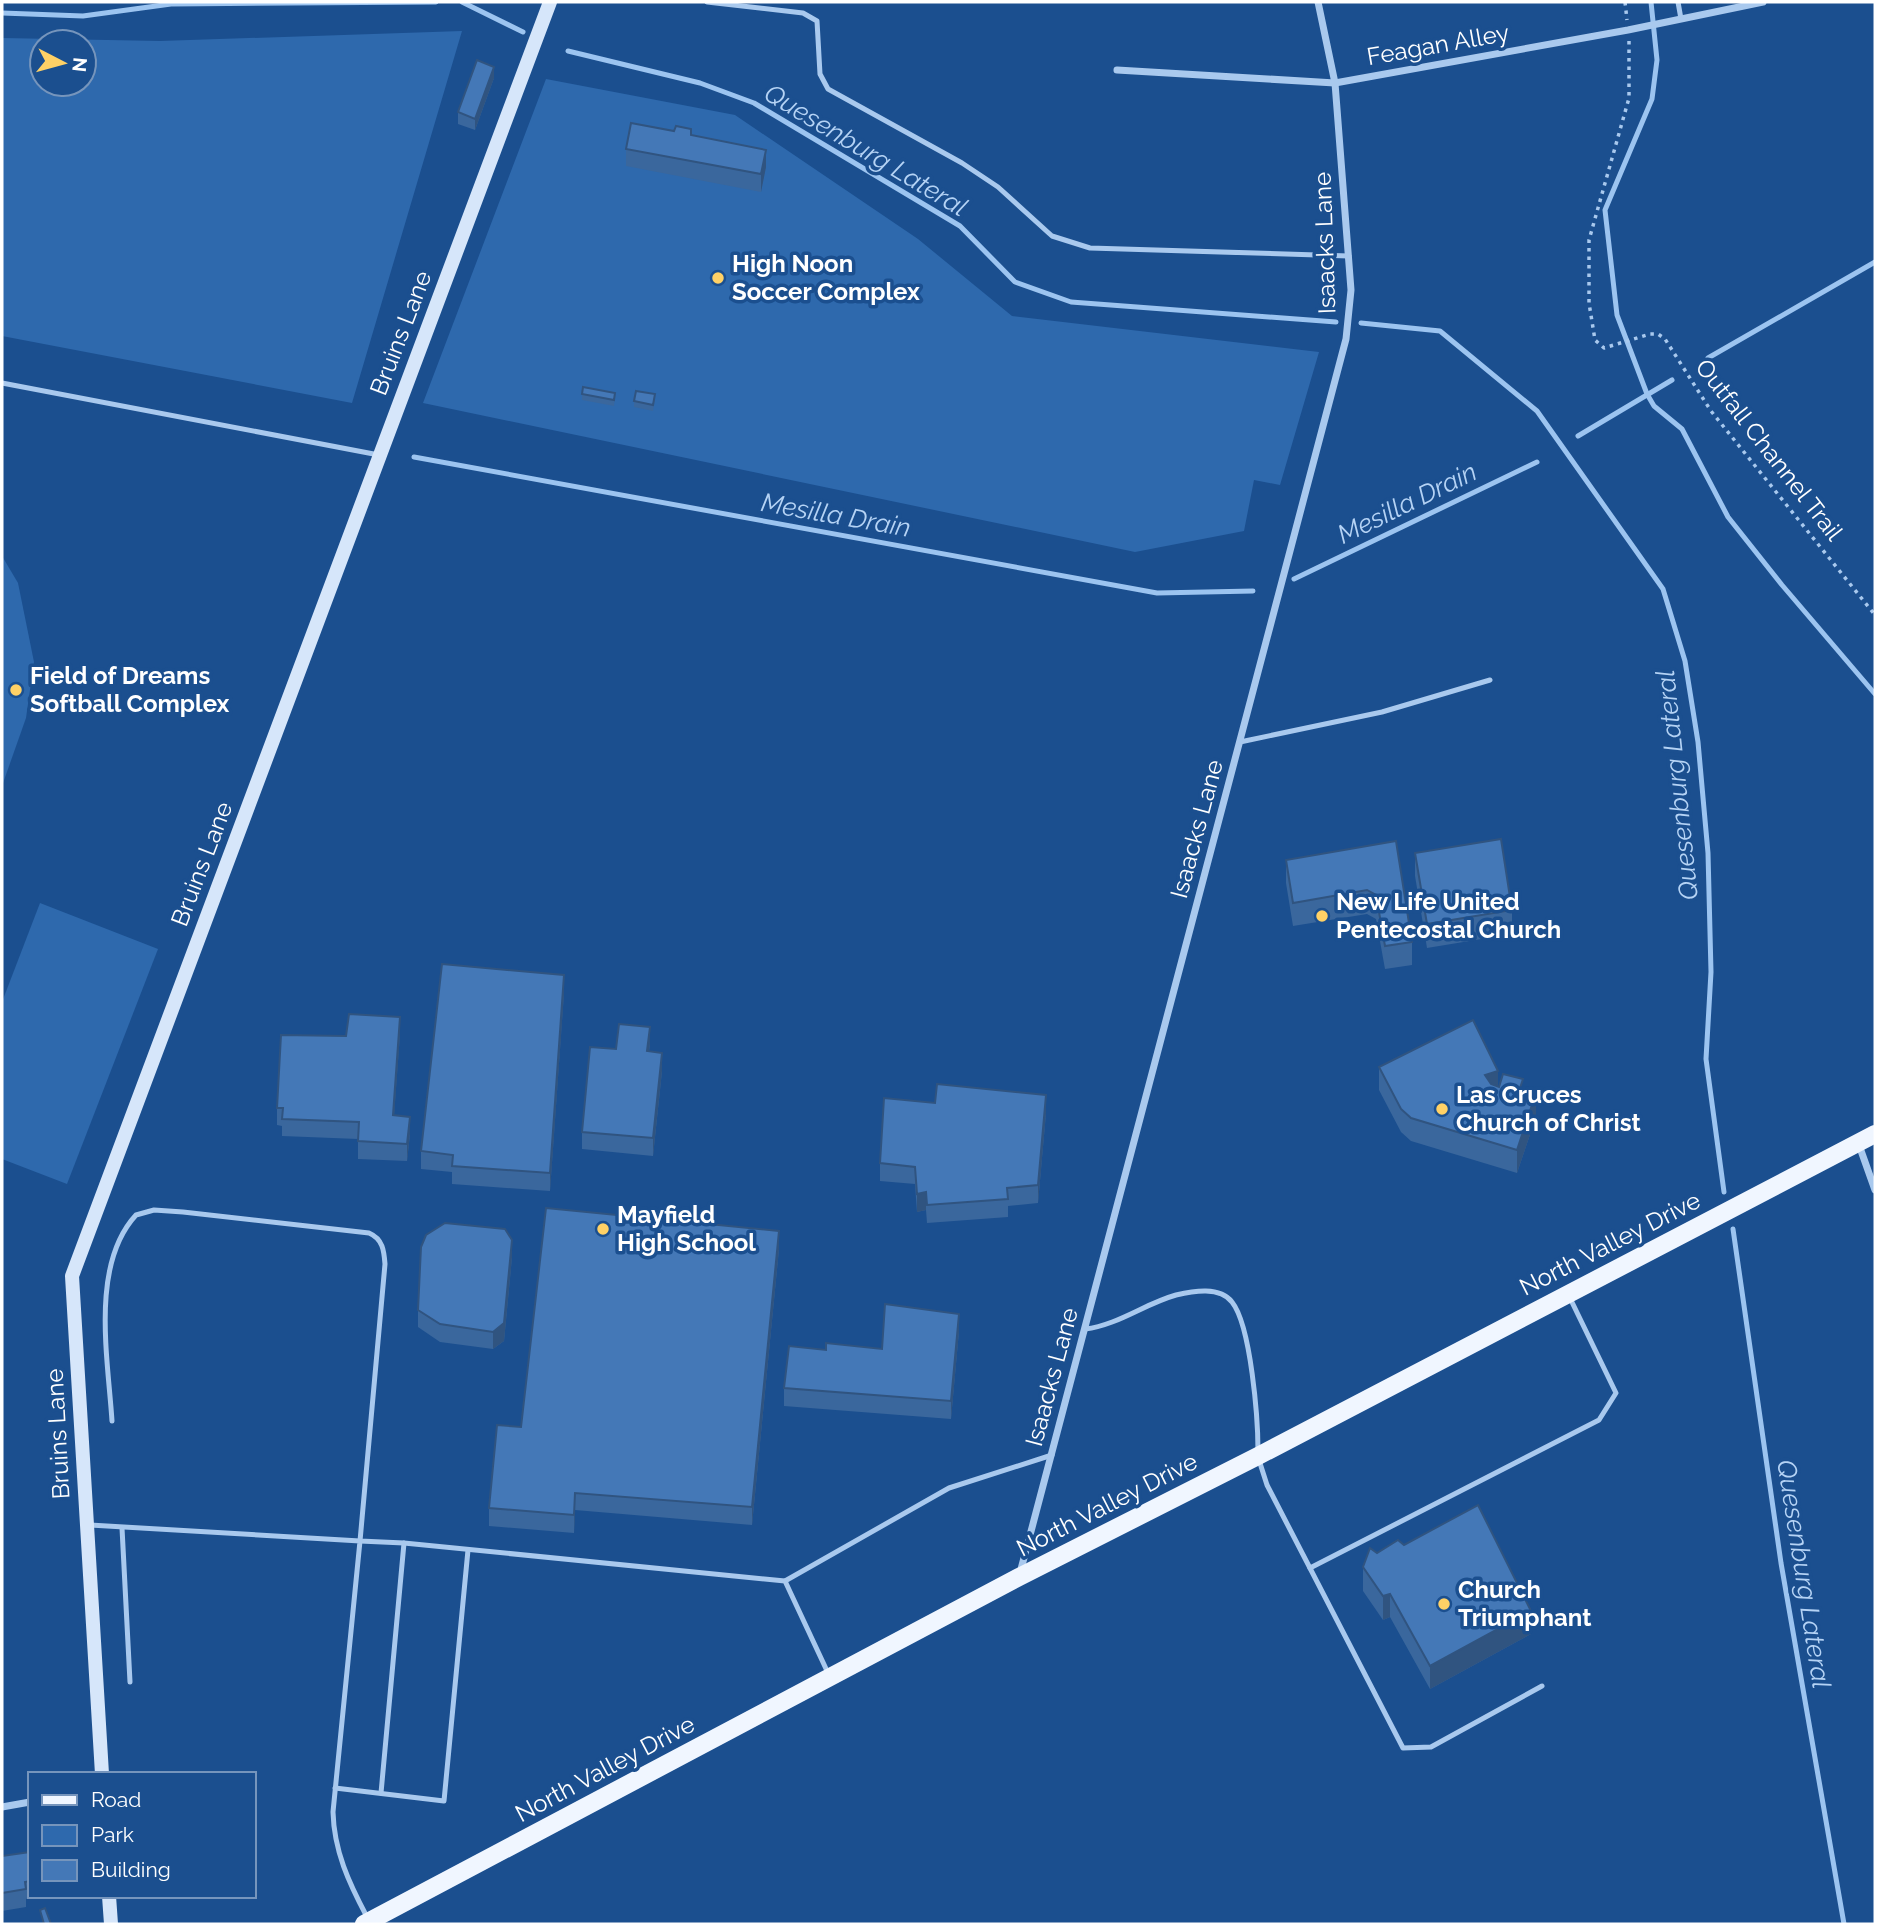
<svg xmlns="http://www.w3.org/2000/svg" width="1877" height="1926" viewBox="0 0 1877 1926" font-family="Raleway,sans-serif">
<rect width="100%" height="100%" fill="#1b4f8f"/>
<g fill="#2e69ad" fill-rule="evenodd">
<path d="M462,31L352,403L2,336V38L160,41ZM42,42H84V84H42Z"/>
<polygon points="546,79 735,115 918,239 1012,316 1319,352 1280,485 1254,480 1244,531 1135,552 423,403"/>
<polygon points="2,556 18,583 34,662 26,718 2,786"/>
<polygon points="40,903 158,949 67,1184 2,1159 2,1002"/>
</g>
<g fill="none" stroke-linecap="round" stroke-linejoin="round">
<g stroke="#9cc4f0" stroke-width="5">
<polyline points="462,2 523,32"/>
<polyline points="1651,2 1657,60 1652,99 1605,210 1617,315 1647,394 1654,406 1682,429 1728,517 1782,585 1875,694"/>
<polyline points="2,13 83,16 171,4 436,2"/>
<polyline points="568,51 700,83 754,103 960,226 1015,282 1071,302 1336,322"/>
<polyline points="1361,323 1440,331 1537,411 1663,589 1685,661 1698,742 1708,853 1711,972 1706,1059 1724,1192"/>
<polyline points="1708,358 1875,262"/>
<polyline points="1578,436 1672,380"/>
<polyline points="414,457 1157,593 1253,591"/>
<polyline points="1294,579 1537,462"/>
<polyline points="1733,1229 1781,1563 1844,1924"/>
</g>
<g stroke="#a9c9ee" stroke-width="3.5" stroke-dasharray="3.5 5" stroke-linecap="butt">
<polyline points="1625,2 1627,20"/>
<polyline points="1629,41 1629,98 1589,240 1589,303 1595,340 1604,348 1650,334 1658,334 1665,339 1711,411 1875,615"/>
</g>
<g stroke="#a9c9ee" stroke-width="5">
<polyline points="707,2 803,13 817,21 820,74 828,89 962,163 998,187 1052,236 1090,248 1349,256"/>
<polyline points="1678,2 1681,19"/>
<polyline points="2,383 379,455"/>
<polyline points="1240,742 1382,712 1490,680"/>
<path d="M1085,1329C1118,1325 1144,1304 1176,1295C1193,1291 1220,1286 1232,1302C1251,1326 1258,1419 1258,1451"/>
<path d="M112,1421C108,1358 90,1265 136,1215L154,1210L183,1212L369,1233C383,1239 384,1251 385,1264L360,1541L404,1543"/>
<polyline points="1259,1460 1267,1485 1403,1748 1431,1747 1542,1686"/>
<path d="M90,1525L360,1541L333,1812C334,1851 349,1883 367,1917"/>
<polyline points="122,1528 130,1682"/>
<polyline points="1310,1568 1599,1420 1616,1393 1569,1296"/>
<polyline points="785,1581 949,1488 1052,1455"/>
<polyline points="335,1788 444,1801 468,1550"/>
<polyline points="381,1793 404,1543 785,1581 828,1673"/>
</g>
<g stroke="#a9c9ee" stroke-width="7">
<polyline points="1117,70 1335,83 1628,30 1763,2"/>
<polyline points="1859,1145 1875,1190"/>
<polyline points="1020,1573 1346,339 1351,290 1335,83 1318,2"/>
<polyline points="2,1807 30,1802"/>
</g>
<g stroke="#d6e6fa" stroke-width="14">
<polyline points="102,1774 72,1276 550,2"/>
<polyline points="109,1896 111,1924"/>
</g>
<polyline stroke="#f0f6ff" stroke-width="18" points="364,1924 1019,1577 1258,1456 1875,1134"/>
</g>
<g fill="#3a679d">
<polygon points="494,78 475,130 458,124 458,112"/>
<polygon points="691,135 766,167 761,192 626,166 626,149"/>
<polygon points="582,394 615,398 614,406 582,400"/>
<polygon points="655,400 653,411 634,407 634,401"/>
<polygon points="1396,841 1412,942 1412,965 1385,969 1376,919 1367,914 1293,926 1286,883 1286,860"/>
<polygon points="1415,853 1512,910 1512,934 1427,948 1415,876"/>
<polygon points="564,993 550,1191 452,1184 452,1172 421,1169 421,1151"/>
<polygon points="400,1034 394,1115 410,1134 407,1161 358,1159 358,1139 282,1136 282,1126 277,1125 277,1108 346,1036"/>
<polygon points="650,1044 649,1051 662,1071 653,1156 582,1149 582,1132 616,1049"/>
<polygon points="1379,1067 1498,1086 1523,1089 1536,1117 1517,1173 1411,1141 1401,1132 1379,1090"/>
<polygon points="1046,1113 1038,1203 1008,1206 1008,1217 927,1223 926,1210 917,1212 915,1184 880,1181 880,1163"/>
<polygon points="779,1249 752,1525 575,1510 574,1533 489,1526 489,1508 521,1427"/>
<polygon points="512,1257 504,1341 493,1349 440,1342 418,1327 418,1310"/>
<polygon points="959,1331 951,1419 784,1406 784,1388 826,1350 882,1349"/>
<polygon points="1404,1545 1531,1634 1430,1689 1390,1617 1383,1620 1363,1591 1363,1567 1377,1553"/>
<polygon points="30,1852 30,1896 38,1896 38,1897 26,1899 26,1907 2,1911 2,1856"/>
</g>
<g fill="#305480">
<polygon points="494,67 494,78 475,130 475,119"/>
<polygon points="766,150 766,167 761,192 761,174"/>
<polygon points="564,975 564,993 550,1191 550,1173"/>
<polygon points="400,1017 400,1034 393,1132 393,1115"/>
<polygon points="650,1027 650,1044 647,1069 647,1051"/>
<polygon points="662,1053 662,1071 653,1156 653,1138"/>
<polygon points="1498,1071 1498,1094 1485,1075"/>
<polygon points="1536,1093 1536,1117 1517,1173 1517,1150"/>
<polygon points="1046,1095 1046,1113 1038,1203 1038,1185"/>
<polygon points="410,1117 410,1134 407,1161 407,1144"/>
<polygon points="926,1192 926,1210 917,1212 917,1194"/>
<polygon points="779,1231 779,1249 752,1525 752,1507"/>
<polygon points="512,1240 512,1257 504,1341 493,1349 493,1332"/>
<polygon points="959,1314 959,1331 951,1419 951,1401"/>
<polygon points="575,1493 575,1510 574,1533 574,1515"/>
<polygon points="1390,1594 1390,1617 1383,1620 1383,1596"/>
<polygon points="1531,1611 1531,1634 1430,1689 1430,1666"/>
</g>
<g fill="#4478b7" stroke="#305480" stroke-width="2">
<polygon points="477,60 494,67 475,119 458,112"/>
<polygon points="631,123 674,131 676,126 691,129 691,135 766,150 761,174 626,149"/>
<polygon points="583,387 615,393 614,400 582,394"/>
<polygon points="636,391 655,394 653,405 634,401"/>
<polygon points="1501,839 1512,910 1427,924 1415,853"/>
<polygon points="1396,841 1412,942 1385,946 1376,895 1367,890 1293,903 1286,860"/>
<polygon points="442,964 564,975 550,1173 452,1166 453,1155 421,1151"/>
<polygon points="349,1014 400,1017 393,1115 410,1117 407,1144 358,1141 359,1122 282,1119 283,1108 277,1108 281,1035 346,1036"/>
<polygon points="1473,1020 1498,1071 1485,1075 1491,1084 1499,1087 1503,1074 1523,1079 1520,1088 1536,1093 1517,1150 1411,1118 1401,1109 1379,1067"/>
<polygon points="619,1024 650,1027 647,1051 662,1053 653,1138 582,1132 590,1047 616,1049"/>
<polygon points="937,1084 1046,1095 1038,1185 1007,1188 1008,1199 927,1205 926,1192 917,1194 915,1167 880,1163 884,1098 935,1103"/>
<polygon points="546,1208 779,1231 752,1507 575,1493 574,1515 489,1508 497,1425 521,1427"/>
<polygon points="445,1223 505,1229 512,1240 504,1323 493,1332 440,1324 418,1310 421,1247 426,1235"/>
<polygon points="885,1304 959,1314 951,1401 784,1388 789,1346 826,1350 826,1343 882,1349"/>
<polygon points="1478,1505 1531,1611 1430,1666 1390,1594 1383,1596 1363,1567 1370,1548 1377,1553 1398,1540 1404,1545"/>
<polygon points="30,1852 30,1881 25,1882 26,1889 2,1893 2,1856"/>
<polygon points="45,1908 51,1924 44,1924 40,1910"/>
</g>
<g fill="#ffd166" stroke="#1b4f8f" stroke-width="2.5">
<circle cx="718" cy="278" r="7"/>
<circle cx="16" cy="690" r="7"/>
<circle cx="1322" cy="916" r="7"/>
<circle cx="1442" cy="1109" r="7"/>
<circle cx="603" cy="1229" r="7"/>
<circle cx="1444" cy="1604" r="7"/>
</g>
<g text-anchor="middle" stroke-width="7" stroke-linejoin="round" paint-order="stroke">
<g font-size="24" fill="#fff" stroke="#1b4f8f">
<text transform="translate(1438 45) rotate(-10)" y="8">Feagan Alley</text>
<text transform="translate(1325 243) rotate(-92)" y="8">Isaacks Lane</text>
<text transform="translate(401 333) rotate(-69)" y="8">Bruins Lane</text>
<text transform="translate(1769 450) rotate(52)" y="8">Outfall Channel Trail</text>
<text transform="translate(1197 829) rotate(-75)" y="8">Isaacks Lane</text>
<text transform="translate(202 864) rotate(-69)" y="8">Bruins Lane</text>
<text transform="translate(1610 1244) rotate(-27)" y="8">North Valley Drive</text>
<text transform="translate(1052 1377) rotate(-75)" y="8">Isaacks Lane</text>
<text transform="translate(58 1434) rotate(-93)" y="8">Bruins Lane</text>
<text transform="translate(1107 1505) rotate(-27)" y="8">North Valley Drive</text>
<text transform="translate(605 1769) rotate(-28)" y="8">North Valley Drive</text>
</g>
<g font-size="24" font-weight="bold" fill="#fff" stroke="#1b4f8f" text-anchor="start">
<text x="732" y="272">High Noon<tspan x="732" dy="28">Soccer Complex</tspan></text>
<text x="30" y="684">Field of Dreams<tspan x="30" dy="28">Softball Complex</tspan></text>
<text x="1336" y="910">New Life United<tspan x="1336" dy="28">Pentecostal Church</tspan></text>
<text x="1456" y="1103">Las Cruces<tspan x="1456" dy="28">Church of Christ</tspan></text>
<text x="617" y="1223">Mayfield<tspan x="617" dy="28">High School</tspan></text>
<text x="1458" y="1598">Church<tspan x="1458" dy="28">Triumphant</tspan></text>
</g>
<g font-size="26" font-style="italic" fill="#b5d3f5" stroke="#1b4f8f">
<text transform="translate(866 150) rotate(31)" y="9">Quesenburg Lateral</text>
<text transform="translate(1407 503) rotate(-26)" y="9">Mesilla Drain</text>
<text transform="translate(836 515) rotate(10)" y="9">Mesilla Drain</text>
<text transform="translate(1677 785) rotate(-96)" y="9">Quesenburg Lateral</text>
<text transform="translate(1804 1574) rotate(81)" y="9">Quesenburg Lateral</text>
</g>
</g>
<rect width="1877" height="1926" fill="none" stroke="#ffffff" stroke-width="7"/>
<rect x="28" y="1772" width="228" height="126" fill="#1b4f8f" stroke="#7695bc" stroke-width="2"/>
<rect x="42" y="1795" width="35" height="10" fill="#f0f6ff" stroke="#7695bc" stroke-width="2"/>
<text x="91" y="1807" font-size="21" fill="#ffffff">Road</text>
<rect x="42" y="1825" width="35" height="21" fill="#2e69ad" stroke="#7695bc" stroke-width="2"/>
<text x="91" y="1842" font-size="21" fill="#ffffff">Park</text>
<rect x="42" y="1860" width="35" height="21" fill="#4478b7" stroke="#7695bc" stroke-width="2"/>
<text x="91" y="1877" font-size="21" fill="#ffffff">Building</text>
<g transform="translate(63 63) rotate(96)"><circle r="33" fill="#1b4f8f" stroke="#7695bc" stroke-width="2"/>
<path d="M0-5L12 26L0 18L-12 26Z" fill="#ffd166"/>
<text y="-10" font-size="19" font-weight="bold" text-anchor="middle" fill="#ffffff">N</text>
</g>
</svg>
